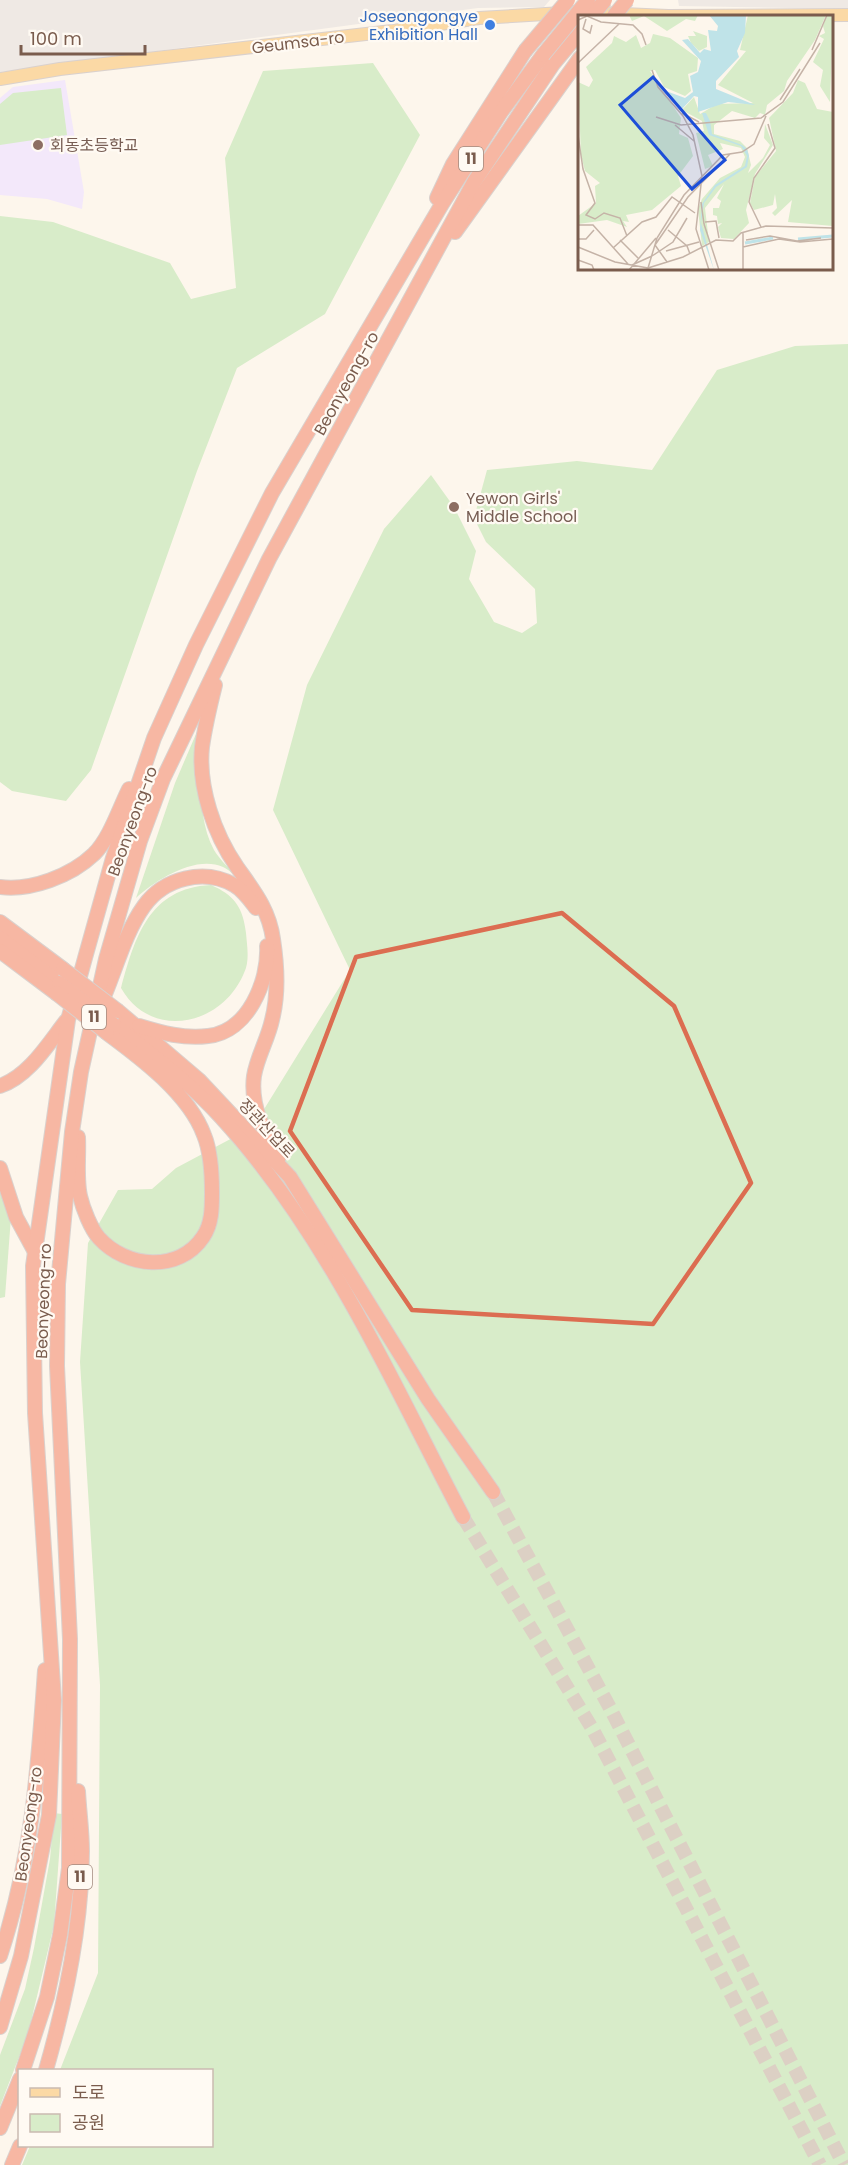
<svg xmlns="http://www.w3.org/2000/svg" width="848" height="2165" viewBox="0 0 848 2165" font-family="Poppins,'Noto Sans KR',sans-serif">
<rect width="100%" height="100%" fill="#fdf6ec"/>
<g fill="#efe9e4">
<polygon points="0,0 550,0 544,7 478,8 0,72"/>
<polygon points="678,0 848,0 848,9 679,6"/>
</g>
<polygon fill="#f3e8fa" points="65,80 84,192 82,209 47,199 0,195 0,98 13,87"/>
<g fill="#d8ecc9">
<polygon points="373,63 420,135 325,314 237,368 197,471 91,770 66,801 12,791 0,782 0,216 53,222 170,263 191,299 236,288 225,158 263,71"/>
<polygon points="61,88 67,135 0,145 0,104 13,93"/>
<polygon points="848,344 848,2165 22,2165 30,2146 212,2146 212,2070 60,2070 98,1973 100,1685 80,1362 88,1243 118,1190 152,1189 176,1168 253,1127 350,970 273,810 307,685 384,529 431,475 454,507 476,551 469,579 494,622 522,633 537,623 535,589 486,542 474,518 487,470 577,461 652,470 717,370 795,346"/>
<path d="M202,720C201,759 195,815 214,850C220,860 230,869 238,878C234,875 228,869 223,867C195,855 156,880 136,898L175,783Z"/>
<path d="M211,885C234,895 243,907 246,933C247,946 250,961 244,973C222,1026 151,1041 121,988C135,937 149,888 211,885Z"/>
<polygon points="0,1191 11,1217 5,1297 0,1298"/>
<polygon points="54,1813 62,1814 54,1925 28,2034 0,2106 0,2055 25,1989 34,1948 50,1859"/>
</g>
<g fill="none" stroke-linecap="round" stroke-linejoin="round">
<g stroke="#dcd0c4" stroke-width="14" stroke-dasharray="14 7" stroke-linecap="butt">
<polyline points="493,1492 610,1708 844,2165"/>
<polyline points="463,1517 592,1728 820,2165"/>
</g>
<g stroke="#dad1cd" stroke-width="14">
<polyline id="major" points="0,79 60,69 401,30 479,18 579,12 668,16 848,15"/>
</g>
<g stroke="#dad1cd" stroke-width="16">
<g id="highway">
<polyline points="437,198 453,164 525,51"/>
<polyline points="455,232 580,58"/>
<path d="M215,685C210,705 205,726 202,747C198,787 214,834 237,867C253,890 269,909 273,939C277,965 279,993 272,1020C268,1039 257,1057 254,1076C250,1105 264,1133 279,1157"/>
<path d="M0,887C31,891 71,876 94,854C110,838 119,809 129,789"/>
<polyline points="0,922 63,969"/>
<polyline points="0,938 59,983"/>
<polyline points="0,951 56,993"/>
<path d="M105,994C117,965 126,931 144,906C164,878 204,868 234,885C243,890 250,900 256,908"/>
<polyline points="118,1011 199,1080 290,1177 428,1399 493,1492"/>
<path d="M114,1025C151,1054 189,1082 221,1117C326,1232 391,1380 463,1517"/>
<path d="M139,1026C162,1033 184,1039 208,1036C248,1032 269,981 267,946"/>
<path d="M0,1086C29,1076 48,1044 66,1021"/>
<path d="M78,1137C79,1156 76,1178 80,1196C83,1209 91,1229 99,1238C126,1268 179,1273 203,1237C212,1224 212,1208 212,1193C212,1174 211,1152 204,1135C189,1094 141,1058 107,1033"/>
<polyline points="0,1168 16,1217 35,1252"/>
<path d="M0,1956C32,1859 38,1772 45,1670"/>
<polyline points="0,2027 21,1956 49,1815 54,1700 35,1413 33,1266 68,1020 85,958 113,858 154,738 196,645 272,493 442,204 501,112 543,55"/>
<polyline points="23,2070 47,1997 60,1935 69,1868 70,1639 57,1366 58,1284 72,1132 81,1072 106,959 140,841 163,779 269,559 474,182 553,64 580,32"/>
<path d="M46,2070C66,2000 82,1925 82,1851C82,1831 79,1811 78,1791"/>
<polyline points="0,2128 20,2079"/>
<polyline points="12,2165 20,2146"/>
</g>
</g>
<use href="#major" stroke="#fbd9a5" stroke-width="12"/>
<use href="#highway" stroke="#f7b7a3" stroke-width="14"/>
<g stroke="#dad1cd" stroke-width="16" stroke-linecap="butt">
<g id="highway-bridge">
<polyline points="592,16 605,0"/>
<polyline points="614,16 627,0"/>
<polyline points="525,51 568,0"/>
<polyline points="543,55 588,0"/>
<polyline points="63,969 118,1011"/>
<polyline points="59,983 114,1025"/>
<polyline points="56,993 107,1033"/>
</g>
</g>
<use href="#highway-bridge" stroke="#f7b7a3" stroke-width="14"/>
</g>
<path fill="none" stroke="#dc6d51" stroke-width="4.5" stroke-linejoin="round" d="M562,913L674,1006L751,1183L653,1324L412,1310L290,1131L356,957Z"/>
<circle fill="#3f7fe0" stroke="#fffaf3" stroke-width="2" cx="490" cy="25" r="6"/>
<g fill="#8d6e63" stroke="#fffaf3" stroke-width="2">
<circle cx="38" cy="145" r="6"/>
<circle cx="454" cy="507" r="6"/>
</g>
<g text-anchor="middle" stroke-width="4.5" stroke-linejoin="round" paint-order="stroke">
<g fill="#fffaf3" stroke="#a28b7f" stroke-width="1.5">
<rect x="459" y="147" width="24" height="24" rx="4.5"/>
<rect x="82" y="1005" width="24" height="24" rx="4.5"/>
<rect x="68" y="1865" width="24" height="24" rx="4.5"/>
</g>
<g font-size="15" font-weight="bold" fill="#7a5c4d">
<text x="471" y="164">11</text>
<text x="94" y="1022">11</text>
<text x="80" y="1882">11</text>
</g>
<g font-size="16" fill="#366cbe" stroke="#fffaf3" text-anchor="end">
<text x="478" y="22">Joseongongye<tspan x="478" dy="18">Exhibition Hall</tspan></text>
</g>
<g font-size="16" fill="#7a5c4d" stroke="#fffaf3">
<text transform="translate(298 42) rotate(-7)" y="6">Geumsa-ro</text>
<text transform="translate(346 383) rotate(-61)" y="6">Beonyeong-ro</text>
<text transform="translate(132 821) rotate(-70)" y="6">Beonyeong-ro</text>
<text transform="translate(267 1128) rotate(47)" y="6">정관산업로</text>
<text transform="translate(43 1301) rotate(-88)" y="6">Beonyeong-ro</text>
<text transform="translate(28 1824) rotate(-82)" y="6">Beonyeong-ro</text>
</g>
<g font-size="16" fill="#785e54" stroke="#fffaf3" text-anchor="start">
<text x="50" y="151">회동초등학교</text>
<text x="466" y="504">Yewon Girls'<tspan x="466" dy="18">Middle School</tspan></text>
</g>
</g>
<g transform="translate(578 15)">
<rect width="255" height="255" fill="#fdf6ec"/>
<path d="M51,0H120L117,6L108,4L89,16L66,1L54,6ZM170,0H248L237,25L209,66L206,76L189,90L187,100L182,98L177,103L154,96L136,110V119L162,126L169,133L173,150L170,158L185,143L192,130L186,123L187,109L195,130L177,159L168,195L171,208L156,224L143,223L140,212L144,208L140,209L139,201L135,200V193H141L143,186L139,183L146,169L127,193L131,227L124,231L120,194L124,184L142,163L163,152L167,142L163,133L142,128L145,134L130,140L135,151L127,154L118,118L126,116L124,106L104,95L116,82L122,99L139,89L175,88L140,70L168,36L162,35ZM249,0H255L252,87L242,71L245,55L235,47L246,24L241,21L247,18L245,11ZM115,16L129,21V32L121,36L113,28L110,21H118ZM75,19L92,23L120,43L119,56L110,59L113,76L107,81L86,72L77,55L72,56L103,103L101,119L110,123L115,141L100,161L103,171L74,195L48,200L51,207L45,206L49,212L29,205L0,209V201L18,188L17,171L22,168L7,156L3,140L0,67L11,72L15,65L8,52L34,28L36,21L48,27L58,20L63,33L72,28ZM220,65L227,68L239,94L255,97V211L210,207L214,185L197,201L194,198L199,193L197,179L195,190L176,195L172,188L177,162L198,136L191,103L215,78Z" fill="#d8ecc9"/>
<path d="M131,0H168L167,18L159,36L161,42L138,66V74L177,90L150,87L120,97V82L116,81L104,94L88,76L107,83L115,77L112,61L120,57L123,46L104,25L110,24L122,38L126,34L133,36L130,15L139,16L140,11ZM124,98H128L132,106L134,119L164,130L169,134L171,141L169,152L138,172L126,188L123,208L136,255L122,215L124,189L137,170L167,151L169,141L163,131L131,120Z" fill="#bfe3e8"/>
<path fill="none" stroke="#bfe3e8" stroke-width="3" d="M220,224L255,221M167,228L195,223"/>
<path fill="none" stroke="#c5b3a7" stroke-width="1.5" d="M8,4L5,14L12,18L14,10M0,5L9,1L23,7L55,10L64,19L68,30M234,35L249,0M0,48L41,9M74,55L80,72L105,101L115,120L124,161L118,214L131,255M202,85L222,54M104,98L121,107M78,102L103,110L183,103L205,87L242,28M97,110L116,126M0,120L5,154L17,188L8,200L17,204L26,198L42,203L49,221M123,187L126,209M127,207L138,206L141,223M126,209L141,255M0,210H15L50,249M183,212L171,187L176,163L197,133L190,109M90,215L109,231L112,239M165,218V255M0,224H8L16,215M42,225L60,243M168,225L192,221L219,226L243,223M77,230L89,247M77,230L110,182L152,139M0,232L37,247L70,253M165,232L201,224L222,227L255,224M35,233L64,207L78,202L94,182L117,198M88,236L121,227M74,241L95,227L109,203M0,245L14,250L16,255M54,250L74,241M70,253L79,223L106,180L145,140L164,137L176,129L188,101M70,253L105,242L138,225L155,226L163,218L188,211L255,213M51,255L78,223"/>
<path fill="#1d4ed8" fill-opacity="0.15" stroke="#1d4ed8" stroke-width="3" d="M75,62L147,145L114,174L42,90Z"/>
<rect width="255" height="255" fill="none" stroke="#7a5c4d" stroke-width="3"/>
</g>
<rect x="18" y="2069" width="195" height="78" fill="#fffaf3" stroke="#cabbb1" stroke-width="1.5"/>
<rect x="30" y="2088" width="30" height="9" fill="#fbd9a5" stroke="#cabbb1" stroke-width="1.5"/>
<text x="72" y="2099" font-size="18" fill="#7a5c4d">도로</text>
<rect x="30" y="2114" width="30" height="18" fill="#d8ecc9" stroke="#cabbb1" stroke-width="1.5"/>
<text x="72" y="2129" font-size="18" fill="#7a5c4d">공원</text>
<path d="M21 45v9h124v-9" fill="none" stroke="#7a5c4d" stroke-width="3"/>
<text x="30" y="45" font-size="18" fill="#7a5c4d" stroke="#fffaf3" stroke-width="4.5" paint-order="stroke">100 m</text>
</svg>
